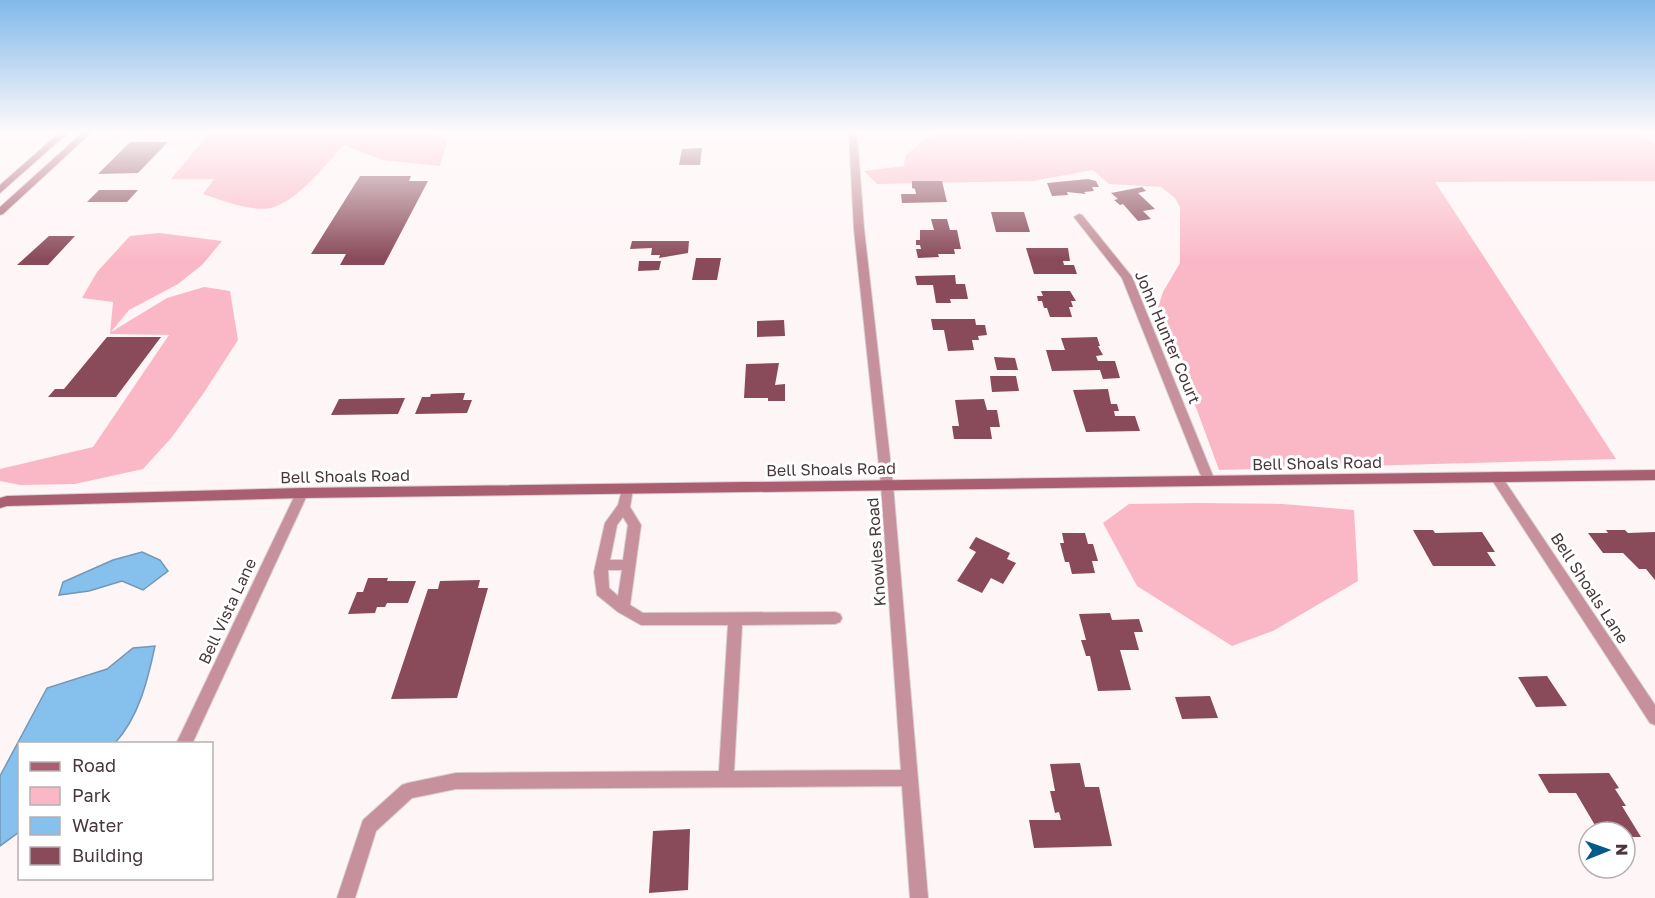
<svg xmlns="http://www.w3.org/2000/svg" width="1655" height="898" viewBox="0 0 1655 898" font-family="'Golos Text',sans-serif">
<rect width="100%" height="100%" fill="#fef5f7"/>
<g fill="#fab8c7">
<path d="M209,133H437L447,141L440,166L382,160L344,145C325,165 298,201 271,208C251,212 221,200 203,194L214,179H171Z"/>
<polygon points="933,133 1640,133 1655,144 1655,181 1435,182 1616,459 1219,470 1197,410 1156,314 1163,292 1180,263 1180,207 1175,198 1161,187 1109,184 1093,170 1033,181 877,184 864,171 904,166 905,156"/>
<polygon points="159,233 222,241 202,265 178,284 129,310 111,332 167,298 204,287 230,291 238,340 203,394 172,437 143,469 75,484 21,485 0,481 0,469 93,447 169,335 110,334 113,302 82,298 97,272 130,236"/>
<polygon points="1197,503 1283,504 1354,510 1358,581 1273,631 1232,646 1137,586 1103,523 1129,504"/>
</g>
<g fill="#86c0ec" stroke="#7397b7" stroke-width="1.5">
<polygon points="142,552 160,560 168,571 143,590 122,581 89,591 59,595 63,582 113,560"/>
<path d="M155,646C148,679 139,717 115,743L20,744L19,832L0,846V776L47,688L107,669L133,648Z"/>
</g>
<g fill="#894a5a">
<polygon points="130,142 168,142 138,173 98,174"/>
<polygon points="702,148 700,165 679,165 682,149"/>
<polygon points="360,176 411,176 409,181 428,181 384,265 340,265 346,254 311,254"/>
<polygon points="1088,179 1096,181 1099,187 1092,187 1094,191 1084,192 1086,194 1067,192 1068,195 1052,196 1047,183"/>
<polygon points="912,181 942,181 947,202 902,203 901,194 916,194 915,189 912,188"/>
<polygon points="1142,187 1146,191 1138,193 1155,209 1143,211 1151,219 1138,221 1123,204 1120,205 1114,200 1118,199 1111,193"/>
<polygon points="99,190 138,190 127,202 87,202"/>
<polygon points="991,212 1024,212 1030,232 996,232"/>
<polygon points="931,219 947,219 950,230 957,230 961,249 954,249 955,254 938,254 939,257 918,258 916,249 921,249 920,245 916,245 916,240 920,240 920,230 934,230"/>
<polygon points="49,236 75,236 48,265 17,265"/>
<polygon points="632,241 689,241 688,253 659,258 660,255 651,255 652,248 630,249"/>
<polygon points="1026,248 1068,248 1070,261 1063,261 1064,265 1074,265 1077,274 1034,274"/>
<polygon points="696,258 721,258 717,280 692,280"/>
<polygon points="639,261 661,261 659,270 638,271"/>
<polygon points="955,275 956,284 965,284 968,299 950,299 951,303 936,303 933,285 917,285 915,276"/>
<polygon points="1041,291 1070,291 1076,301 1071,301 1073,307 1069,307 1072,317 1050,317 1047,308 1044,308 1042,301 1038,301 1037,296 1043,296"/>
<polygon points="931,319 975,319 976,325 985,325 987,335 978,336 979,340 972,340 974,350 948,351 944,330 933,330"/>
<polygon points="784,320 785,336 757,337 757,321"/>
<polygon points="107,337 161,337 116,397 48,397 55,389 64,389"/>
<polygon points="1097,337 1100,346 1098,346 1103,355 1096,356 1098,361 1115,361 1120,378 1103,379 1100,370 1052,371 1046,350 1065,350 1061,338"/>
<polygon points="994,357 1015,358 1018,370 997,370"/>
<polygon points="779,363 775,385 785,384 785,401 768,401 768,398 744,398 746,364"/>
<polygon points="990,376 1016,376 1019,391 992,392"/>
<polygon points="1108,389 1111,404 1117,404 1119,411 1114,411 1115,416 1135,416 1140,431 1086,432 1073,390"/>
<polygon points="458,393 465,393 463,400 472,400 467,413 415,414 422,397 430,397 431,394"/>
<polygon points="405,398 398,414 331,415 339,399"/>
<polygon points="984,399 987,410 997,410 1000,427 990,427 992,439 954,439 952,426 959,426 955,400"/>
<polygon points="1413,530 1433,530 1435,533 1482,532 1495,552 1487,552 1496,566 1433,566"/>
<polygon points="1606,530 1625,530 1628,533 1655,532 1655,580 1646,569 1639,569 1623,553 1603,553 1588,533 1608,533"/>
<polygon points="1062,533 1085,533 1088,544 1093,544 1098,561 1092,561 1095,573 1072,574 1069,562 1065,562 1060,543 1064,543"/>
<polygon points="976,537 1010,553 1007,559 1016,563 1003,584 991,578 982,593 957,581 976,552 969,548"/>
<polygon points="368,578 388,578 387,581 416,581 408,603 387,603 385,607 377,607 375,613 348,614 357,592 363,592"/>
<polygon points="480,580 478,588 488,588 457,698 391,699 428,589 438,589 440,581"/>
<polygon points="1110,613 1112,620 1139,619 1143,632 1134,632 1139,650 1120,650 1131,690 1098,691 1090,656 1086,656 1081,640 1086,640 1079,614"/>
<polygon points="1547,676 1567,706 1536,707 1518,677"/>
<polygon points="1210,696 1218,718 1182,719 1175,697"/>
<polygon points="1080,763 1085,787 1099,787 1112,846 1034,848 1029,820 1061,820 1059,812 1055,813 1050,791 1055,791 1050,764"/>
<polygon points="1609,773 1619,788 1615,789 1626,806 1622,806 1641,837 1625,837 1625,832 1599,832 1576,793 1549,793 1538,774"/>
<polygon points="690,829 688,890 649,893 653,831"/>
</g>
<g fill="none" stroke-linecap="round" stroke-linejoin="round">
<g stroke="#dacfd1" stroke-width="2">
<g id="street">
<path d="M849,133H857L864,229L893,485L928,898H910L902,786L456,789L412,798L376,831L355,898H337L363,820L402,785L408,783L456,773L719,771L728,625H641L618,612L597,595L594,572L605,523L618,505L623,486H631L633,489L630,507L641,525L630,605L643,613L835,612L840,614L842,618L840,622L835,624L742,625L734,771L901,770L881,485L854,229ZM623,517L628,525L623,560H610L617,525ZM608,570H622L618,596L609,588Z"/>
<polygon points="1079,214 1082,215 1132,277 1215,481 1213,484 1205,484 1203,481 1122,278 1074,217"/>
<polygon points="1496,472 1500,474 1655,705 1655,725 1650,723 1492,480 1490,477 1492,474"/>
<polygon points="302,488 306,490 308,493 192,744 176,744 296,493 298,490"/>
</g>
</g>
<g stroke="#dacfd1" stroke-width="2">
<g id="secondary">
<polygon points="59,133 68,133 0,193 0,185"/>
<polygon points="82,133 91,133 3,214 0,215 0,207"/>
<polygon points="1655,470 1655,480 302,498 7,506 0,508 0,498 7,496 302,488"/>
</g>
</g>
<use href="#street" fill="#c6919c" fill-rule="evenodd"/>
<use href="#secondary" fill="#a95e71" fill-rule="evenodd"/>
</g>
<linearGradient id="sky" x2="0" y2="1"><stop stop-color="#81b9ea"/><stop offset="0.51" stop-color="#fffafb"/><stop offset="1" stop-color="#fffafb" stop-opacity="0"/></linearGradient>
<rect width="1655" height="259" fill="url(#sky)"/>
<g text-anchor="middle" stroke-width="6" stroke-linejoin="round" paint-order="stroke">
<g font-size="16" fill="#48383b" stroke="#fff">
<text transform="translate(1168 337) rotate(67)" y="6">John Hunter Court</text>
<text transform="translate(1317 463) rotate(-1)" y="6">Bell Shoals Road</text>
<text transform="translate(831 469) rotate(-1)" y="6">Bell Shoals Road</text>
<text transform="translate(345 476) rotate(-1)" y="6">Bell Shoals Road</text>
<text transform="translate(876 552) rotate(-94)" y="6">Knowles Road</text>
<text transform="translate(1590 588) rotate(57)" y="6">Bell Shoals Lane</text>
<text transform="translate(227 611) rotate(-65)" y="6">Bell Vista Lane</text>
</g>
</g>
<rect x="18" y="742" width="195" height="138" fill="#ffffff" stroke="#b6afb1" stroke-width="1.5"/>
<rect x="30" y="762" width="30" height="9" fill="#a95e71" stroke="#b6afb1" stroke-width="1.5"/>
<text x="72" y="772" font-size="18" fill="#48383b">Road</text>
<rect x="30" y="787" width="30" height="18" fill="#fab8c7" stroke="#b6afb1" stroke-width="1.5"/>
<text x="72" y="802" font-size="18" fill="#48383b">Park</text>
<rect x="30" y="817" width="30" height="18" fill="#86c0ec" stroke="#b6afb1" stroke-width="1.5"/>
<text x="72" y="832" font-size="18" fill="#48383b">Water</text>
<rect x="30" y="847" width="30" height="18" fill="#894a5a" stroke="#b6afb1" stroke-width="1.5"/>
<text x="72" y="862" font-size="18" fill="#48383b">Building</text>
<g transform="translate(1607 850) rotate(89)"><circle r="28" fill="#ffffff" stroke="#b6afb1" stroke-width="1.5"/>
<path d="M0-4.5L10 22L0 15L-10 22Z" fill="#005b8c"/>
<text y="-9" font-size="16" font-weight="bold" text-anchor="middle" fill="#48383b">N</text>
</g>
</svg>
